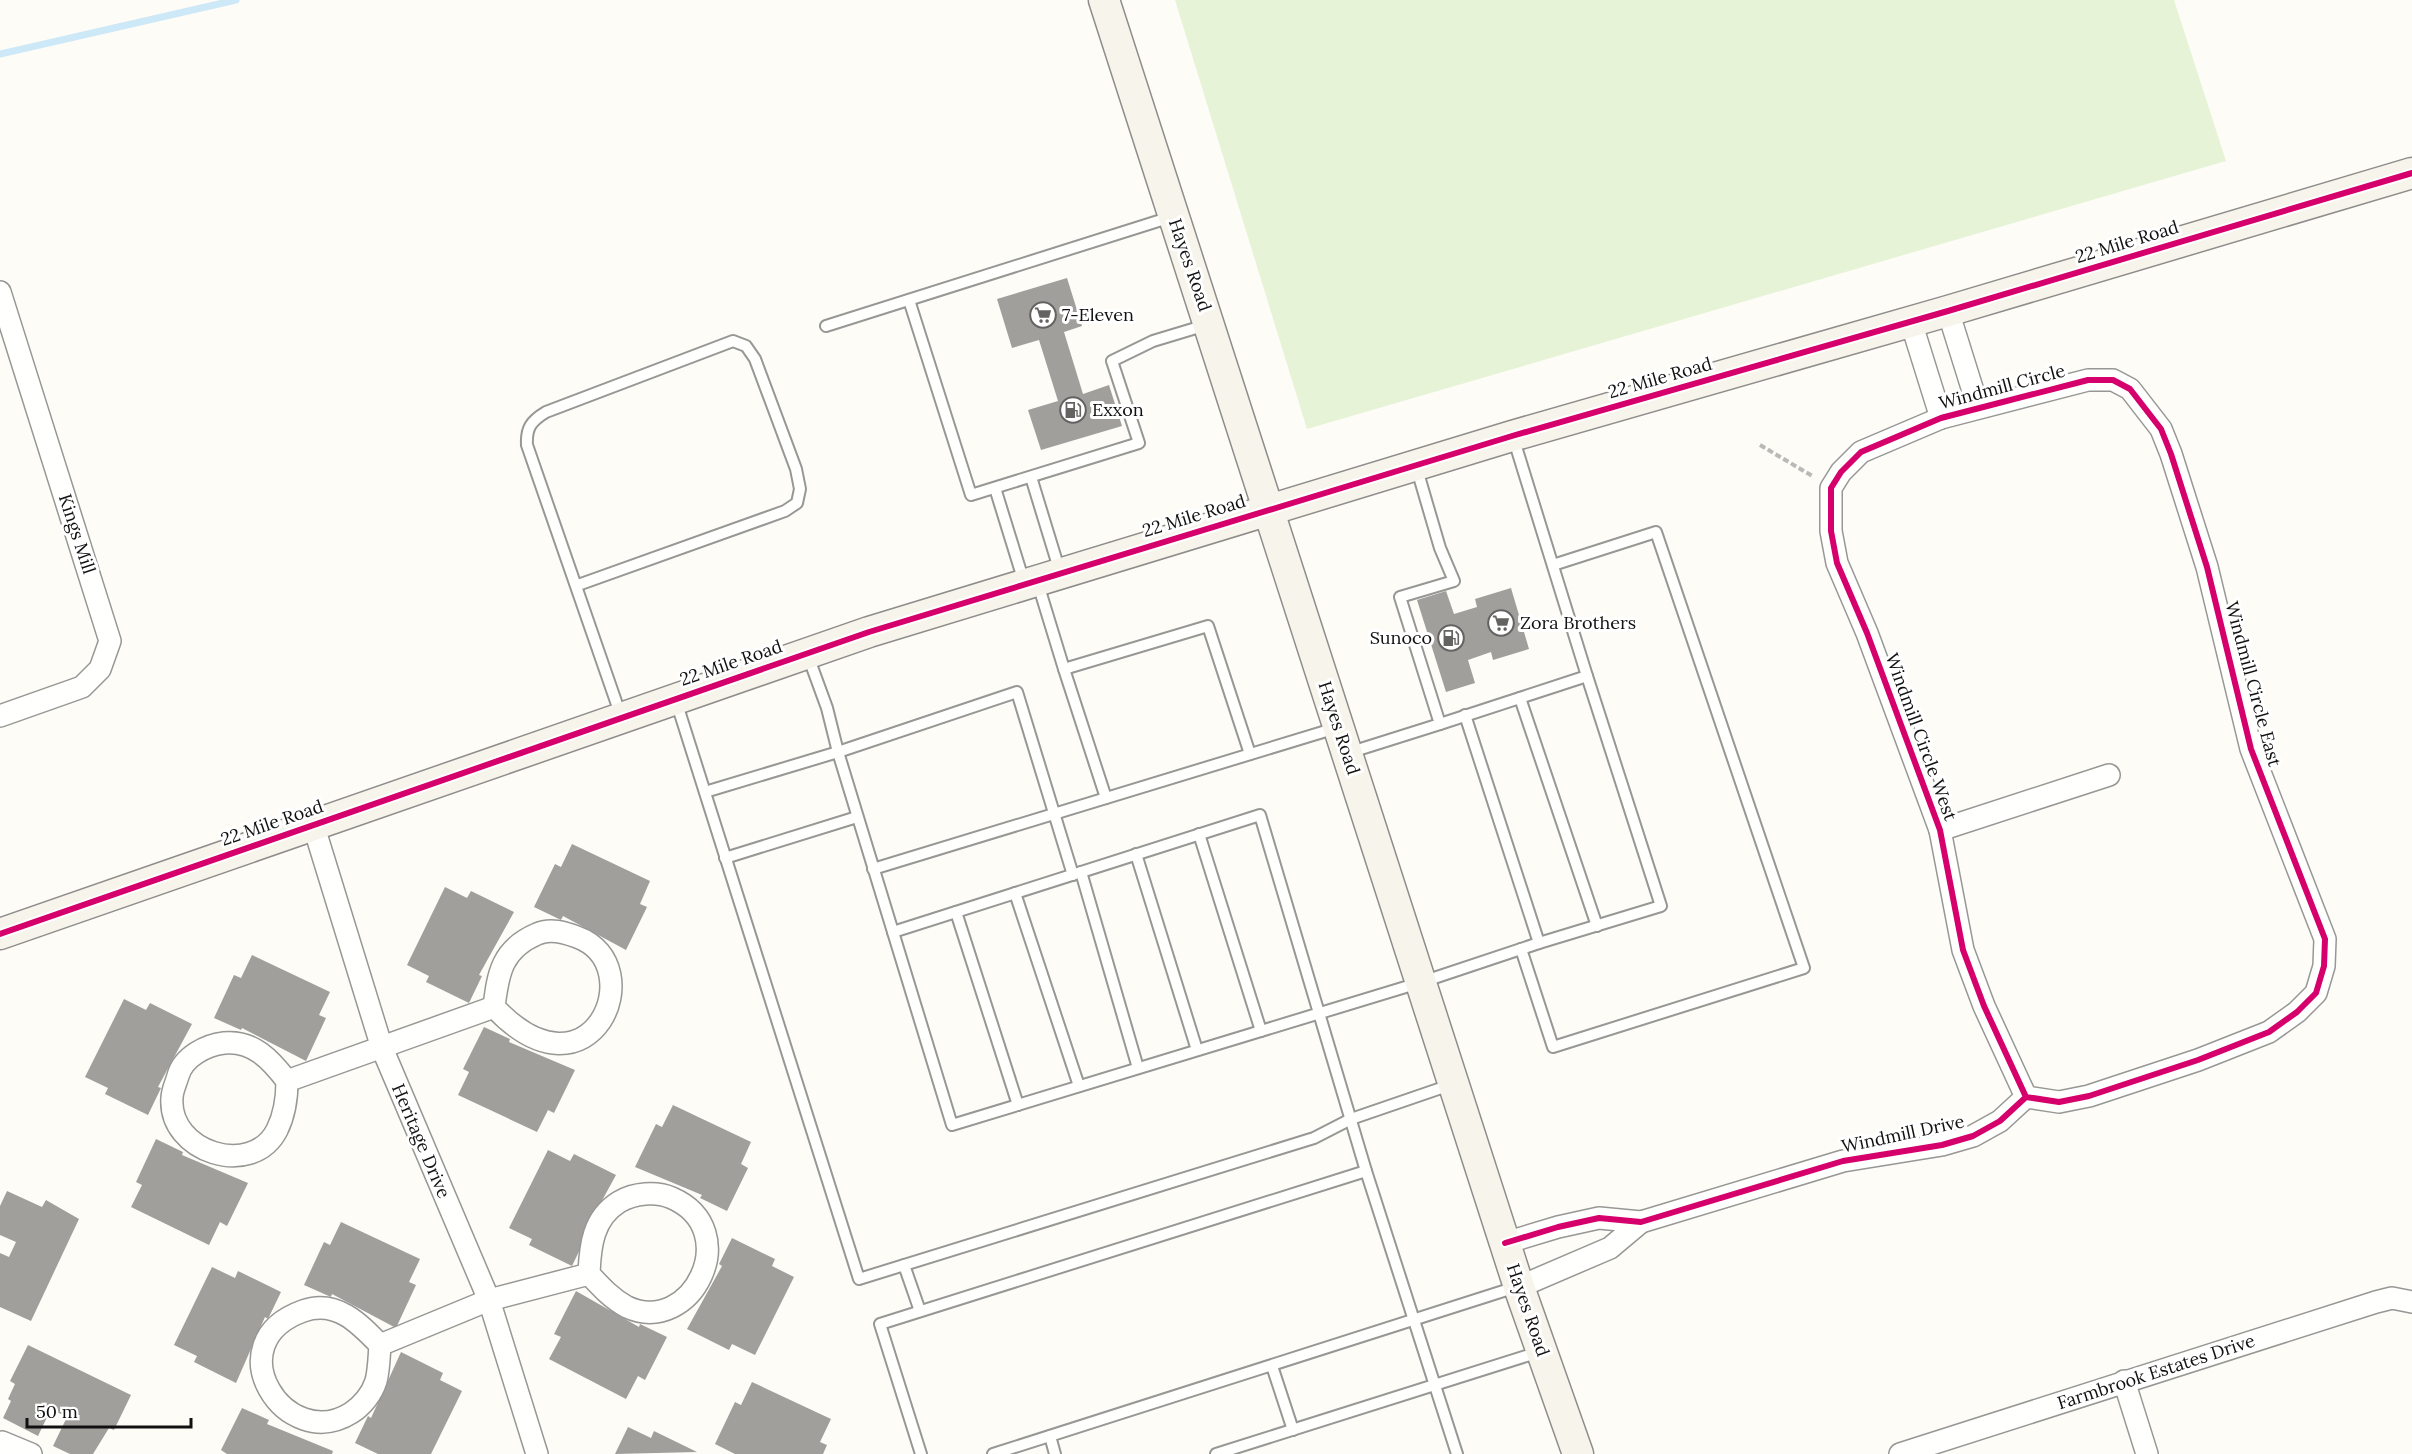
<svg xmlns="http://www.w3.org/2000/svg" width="2412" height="1454" viewBox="0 0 2412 1454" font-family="Lora,serif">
<rect width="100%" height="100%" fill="#fdfcf7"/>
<polygon fill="#e7f3d7" points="1175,0 2174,0 2226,161 1307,429"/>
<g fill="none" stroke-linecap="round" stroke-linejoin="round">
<polyline stroke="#cde8f7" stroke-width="7" points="0,54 236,0"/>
</g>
<g fill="#a19f9c">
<polygon points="1067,278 1082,326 1064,332 1083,394 1109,385 1122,426 1041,450 1028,410 1058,401 1039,340 1012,348 997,299"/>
<polygon points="1511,588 1529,649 1493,660 1491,652 1468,660 1475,683 1446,692 1417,600 1446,591 1454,614 1477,607 1475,599"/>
<polygon points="572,844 650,881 640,904 647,907 626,950 563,916 561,920 534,907 555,864 561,867"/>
<polygon points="445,887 467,898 471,891 514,912 479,975 482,976 469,1003 426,982 429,976 407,965"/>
<polygon points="252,955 330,992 319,1015 326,1018 306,1061 242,1028 241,1030 214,1018 234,975 241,978"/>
<polygon points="124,999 146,1010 150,1003 192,1024 158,1087 161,1088 148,1115 105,1094 108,1088 85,1077"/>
<polygon points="484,1027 510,1039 509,1042 575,1070 554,1113 548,1110 537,1132 458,1095 469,1072 463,1069"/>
<polygon points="673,1105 751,1142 741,1164 748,1168 727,1211 700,1198 702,1195 635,1167 656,1124 662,1127"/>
<polygon points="156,1139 183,1152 182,1155 248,1183 227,1226 220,1222 209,1245 131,1207 142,1185 136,1182"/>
<polygon points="548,1150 570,1161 574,1154 616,1175 582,1237 585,1239 572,1266 529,1245 532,1239 509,1228"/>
<polygon points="7,1191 42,1207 46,1200 79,1219 31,1321 0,1307 0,1253 9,1257 16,1242 0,1235 0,1206"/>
<polygon points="341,1222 420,1259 409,1282 416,1285 396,1328 332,1294 331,1297 304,1285 324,1242 330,1245"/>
<polygon points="732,1238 775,1259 772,1266 794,1277 755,1355 732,1344 729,1350 687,1329 722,1266 719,1264"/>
<polygon points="212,1267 235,1278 238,1271 281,1292 268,1319 265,1317 236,1383 194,1362 197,1356 174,1345"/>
<polygon points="576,1291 639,1327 640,1324 667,1337 645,1380 638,1376 626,1399 549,1359 561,1337 554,1334"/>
<polygon points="28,1345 131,1395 114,1430 109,1428 93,1454 70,1454 53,1446 67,1417 51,1409 38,1436 3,1418 11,1401 8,1399 15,1384 10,1381"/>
<polygon points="401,1352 443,1373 440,1380 462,1391 431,1454 378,1454 355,1443 368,1416 371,1418"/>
<polygon points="752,1382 831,1419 820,1442 827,1445 823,1454 735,1454 715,1444 735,1402 741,1405"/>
<polygon points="242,1408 269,1420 267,1424 333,1451 332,1454 227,1454 221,1450"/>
<polygon points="628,1427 651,1438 654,1431 697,1452 615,1454"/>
</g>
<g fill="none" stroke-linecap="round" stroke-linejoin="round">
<g stroke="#979795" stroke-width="14">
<g id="lane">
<polyline points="909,300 971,495 1139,443 1112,361 1153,341 1206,325"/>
<polyline points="826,326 1171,217"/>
<polyline points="1031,477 1060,572"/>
<polyline points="995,488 1024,582"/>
<polyline points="1038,584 1064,669 1208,626 1250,754"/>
<path d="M578,585L785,511L797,503L800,489L796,469L755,359L746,346L733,341L546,412C531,421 526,428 527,445L621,716"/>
<polyline points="808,656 827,708 838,752 952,1125 1422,982 1539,943 1465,715"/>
<polyline points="1064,669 1106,798"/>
<polyline points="1520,698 1597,926"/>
<polyline points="676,701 859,1279 1314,1138 1351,1119 1453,1084"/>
<polyline points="1440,724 1587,676 1513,437"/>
<polyline points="1348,753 1440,724 1400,597 1454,581 1440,548 1416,466"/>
<polyline points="705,792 838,752 1017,692 1073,875"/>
<polyline points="1199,834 1261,1031"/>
<polyline points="1136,854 1197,1050"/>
<polyline points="725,858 857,817"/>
<polyline points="873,869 1336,728"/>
<polyline points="1081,872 1138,1068"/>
<polyline points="1015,893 1079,1086"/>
<polyline points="956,912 1018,1105"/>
<polyline points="893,932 1260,815 1366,1171 1457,1454"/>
<polyline points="1539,943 1661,906 1587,676"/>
<polyline points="1521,949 1553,1047 1804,968 1656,532 1553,565"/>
<polyline points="904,1265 920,1311"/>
<polyline points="1272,1366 1293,1430"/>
<polyline points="1050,1436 1055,1454"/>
<polyline points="921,1454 880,1324 1366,1171"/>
<polyline points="993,1454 1516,1287"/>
<polyline points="1216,1454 1539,1352"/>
</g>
</g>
<g stroke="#979795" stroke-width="24">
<g id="street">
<polyline points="0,292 110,641 100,669 82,687 0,716"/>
<polyline points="1948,311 1978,407"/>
<polyline points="1911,322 1941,418"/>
<polyline points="313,824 382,1048 489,1300 537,1454"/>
<polyline points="1940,830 2109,775"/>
<path d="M287,1081C287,1099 285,1114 277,1130C252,1179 168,1152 172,1098C172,1091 176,1083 178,1076C183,1057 206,1045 224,1043C253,1040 271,1060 287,1081L494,1007C591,1110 653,965 577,937C564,932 550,928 537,934C502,949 498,973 494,1007"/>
<polyline points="1505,1243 1558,1227 1599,1218 1641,1222 1843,1161 1942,1145 1973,1136 2000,1121 2026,1097 2059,1102 2089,1096 2198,1060 2269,1032 2297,1012 2316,993 2324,966 2325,939 2251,749 2207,567 2171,454 2161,429 2130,389 2113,380 2088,380 1941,418 1861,452 1841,472 1831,488 1831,531 1837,563 1867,633 1940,830 1963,950 1984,1006 2026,1097"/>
<polyline points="1519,1287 1610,1248 1641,1222"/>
<path d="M380,1345C379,1357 379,1370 376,1381C372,1394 362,1406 351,1413C286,1454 214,1343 303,1311C336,1299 359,1323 380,1345L489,1300L589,1274C601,1287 612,1299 627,1307C692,1337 745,1230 672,1198C656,1191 634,1193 619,1202C593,1218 590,1246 589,1274"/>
<polyline points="2124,1381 2147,1454"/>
<polyline points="0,1445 2,1442 31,1454"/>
<polyline points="1900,1454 2376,1302 2392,1298 2412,1302"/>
</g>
</g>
<g stroke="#8e8d8b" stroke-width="33">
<g id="secondary">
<polyline points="1104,0 1519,1287 1578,1454"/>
<polyline points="0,934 869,632 1512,436 1948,311 2412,173"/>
</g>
</g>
<polyline stroke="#b9b9b8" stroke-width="4" stroke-dasharray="6 3" stroke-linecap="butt" points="1760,445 1814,477"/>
<use href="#lane" stroke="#fffffe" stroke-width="10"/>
<use href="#street" stroke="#fffffe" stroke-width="21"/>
<use href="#secondary" stroke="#f6f4eb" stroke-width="30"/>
<g stroke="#fff" stroke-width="10">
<g id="cycleway">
<polyline points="0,934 869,632 1512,436 1948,311 2412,173"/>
<polyline points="1505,1243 1558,1227 1599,1218 1641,1222 1843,1161 1942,1145 1973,1136 2000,1121 2026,1097 2059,1102 2089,1096 2198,1060 2269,1032 2297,1012 2316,993 2324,966 2325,939 2251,749 2207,567 2171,454 2161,429 2130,389 2113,380 2088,380 1941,418 1861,452 1841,472 1831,488 1831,531 1837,563 1867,633 1940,830 1963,950 1984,1006 2026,1097"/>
</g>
</g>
<use href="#cycleway" stroke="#d6006c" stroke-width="6"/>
</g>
<defs>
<g id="supermarket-ring" transform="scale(1.35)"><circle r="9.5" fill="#fff" stroke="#646362" stroke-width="1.5"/><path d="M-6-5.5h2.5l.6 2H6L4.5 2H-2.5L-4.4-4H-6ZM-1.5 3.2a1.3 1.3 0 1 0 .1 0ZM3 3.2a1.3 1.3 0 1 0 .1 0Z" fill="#646362"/></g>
<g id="fuel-ring" transform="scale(1.35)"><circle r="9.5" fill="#fff" stroke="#646362" stroke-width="1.5"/><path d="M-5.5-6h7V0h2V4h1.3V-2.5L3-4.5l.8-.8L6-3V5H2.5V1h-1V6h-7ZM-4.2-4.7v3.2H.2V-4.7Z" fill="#646362"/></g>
</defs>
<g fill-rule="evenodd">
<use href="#supermarket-ring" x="1043" y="315"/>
<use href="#fuel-ring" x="1073" y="410"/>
<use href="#supermarket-ring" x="1501" y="623"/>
<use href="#fuel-ring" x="1451" y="638"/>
</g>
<g text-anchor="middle" stroke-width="6" stroke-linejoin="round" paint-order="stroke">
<g font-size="18" fill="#111" stroke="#fff">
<text transform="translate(2127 242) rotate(-17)" y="6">22 Mile Road</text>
<text transform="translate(1190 265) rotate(71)" y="6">Hayes Road</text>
<text transform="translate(1660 378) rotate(-16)" y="6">22 Mile Road</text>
<text transform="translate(2002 387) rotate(-15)" y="6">Windmill Circle</text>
<text transform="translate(1194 516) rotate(-17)" y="6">22 Mile Road</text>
<text transform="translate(77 534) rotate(72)" y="6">Kings Mill</text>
<text transform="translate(731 663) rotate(-19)" y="6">22 Mile Road</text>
<text transform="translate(2253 684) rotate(75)" y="6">Windmill Circle East</text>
<text transform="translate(1339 728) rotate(72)" y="6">Hayes Road</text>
<text transform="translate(1921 737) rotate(70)" y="6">Windmill Circle West</text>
<text transform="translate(272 823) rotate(-19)" y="6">22 Mile Road</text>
<text transform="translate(1903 1134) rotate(-12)" y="6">Windmill Drive</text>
<text transform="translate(421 1141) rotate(67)" y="6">Heritage Drive</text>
<text transform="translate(1528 1310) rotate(71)" y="6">Hayes Road</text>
<text transform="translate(2156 1372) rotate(-18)" y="6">Farmbrook Estates Drive</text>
</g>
<g font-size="18" fill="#111" stroke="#fff" text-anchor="start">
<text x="1062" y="321">7-Eleven</text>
<text x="1092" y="416">Exxon</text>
<text x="1520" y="629">Zora Brothers</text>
<text x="1432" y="644" text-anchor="end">Sunoco</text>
</g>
</g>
<path d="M27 1418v9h164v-9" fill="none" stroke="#111111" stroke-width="3"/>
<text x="36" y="1418" font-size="18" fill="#111111" stroke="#ffffff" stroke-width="4.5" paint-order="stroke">50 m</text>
</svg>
